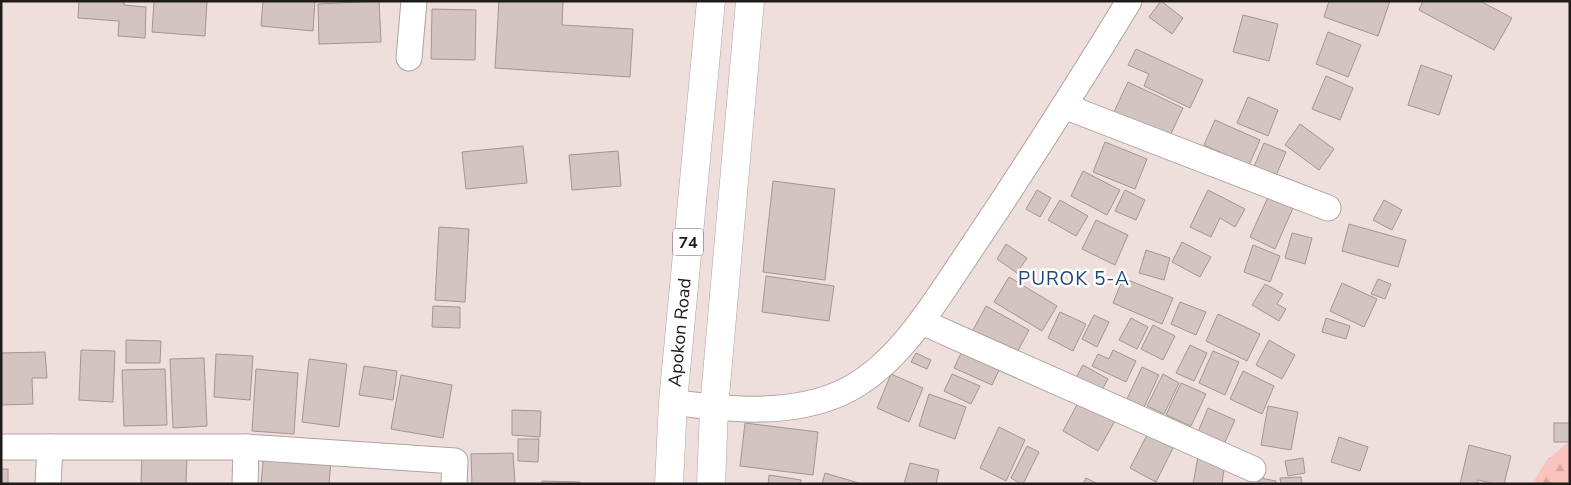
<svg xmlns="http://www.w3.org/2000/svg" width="1571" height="485" viewBox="0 0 1571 485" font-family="'Nunito Sans',sans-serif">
<defs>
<pattern id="forest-firs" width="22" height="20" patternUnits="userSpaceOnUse" patternTransform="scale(1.25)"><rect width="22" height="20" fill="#f8c4bb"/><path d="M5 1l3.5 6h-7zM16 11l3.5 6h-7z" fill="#d4a8a0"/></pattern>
</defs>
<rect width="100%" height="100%" fill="#eedfdc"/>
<polygon fill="url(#forest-firs)" points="1570,441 1570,484 1532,484 1547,460"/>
<g fill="#d3c4c1" stroke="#a39593">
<polygon points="79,1 124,1 124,5 146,7 145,38 118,36 119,21 78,18"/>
<polygon points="154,1 207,1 205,36 152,32"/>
<polygon points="263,1 315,1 313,31 261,26"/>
<polygon points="379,1 381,42 319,44 318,4"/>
<polygon points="499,1 563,1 562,25 633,29 630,77 495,68"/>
<polygon points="1161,1 1183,18 1172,34 1149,17"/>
<polygon points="1329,1 1390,1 1378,36 1324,17"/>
<polygon points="1423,1 1480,1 1512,18 1494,50 1419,10"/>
<polygon points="432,9 476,10 475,60 431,59"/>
<polygon points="1243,15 1278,24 1269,61 1233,52"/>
<polygon points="1328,32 1361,45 1348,77 1316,64"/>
<polygon points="1136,49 1203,80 1190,108 1144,86 1149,74 1128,65"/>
<polygon points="1421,65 1452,76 1439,115 1408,105"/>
<polygon points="1326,76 1353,88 1340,120 1312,109"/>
<polygon points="1128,82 1183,108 1168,140 1113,114"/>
<polygon points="1248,97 1278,110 1268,136 1237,123"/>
<polygon points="1215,120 1260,140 1249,165 1204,145"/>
<polygon points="1300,124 1334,149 1319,170 1285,145"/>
<polygon points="1105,142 1147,159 1135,189 1093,172"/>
<polygon points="1264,143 1286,152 1275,178 1253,169"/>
<polygon points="523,146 527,183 466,189 462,152"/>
<polygon points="618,151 621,186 572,190 569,155"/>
<polygon points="1083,171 1120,190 1107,215 1071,196"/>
<polygon points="773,181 835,189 825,280 763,272"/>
<polygon points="1037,190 1051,198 1040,217 1026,209"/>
<polygon points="1125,190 1145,200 1136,220 1115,211"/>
<polygon points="1208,190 1245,209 1235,227 1220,218 1211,237 1190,227"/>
<polygon points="1268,197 1293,208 1275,249 1250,237"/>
<polygon points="1060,200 1088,216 1076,236 1048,220"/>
<polygon points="1384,200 1402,210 1392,230 1373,220"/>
<polygon points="1096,220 1128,235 1115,265 1082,249"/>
<polygon points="1349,224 1406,240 1398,267 1342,251"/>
<polygon points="439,227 469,229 465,302 435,300"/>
<polygon points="1292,233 1312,238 1305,264 1285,258"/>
<polygon points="1182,242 1211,257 1200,277 1172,262"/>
<polygon points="1006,244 1027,258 1017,273 997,259"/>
<polygon points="1253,245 1280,256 1270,282 1244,272"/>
<polygon points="1146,250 1170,258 1164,280 1139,273"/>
<polygon points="766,276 834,286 829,321 762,312"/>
<polygon points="1009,277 1057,306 1042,331 994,302"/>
<polygon points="1123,278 1173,298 1162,324 1113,303"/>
<polygon points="1378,279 1391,284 1385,299 1371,294"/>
<polygon points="1342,283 1377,299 1364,327 1330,311"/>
<polygon points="1265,284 1283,294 1277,304 1286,309 1279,321 1252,305"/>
<polygon points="1180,302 1206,312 1196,335 1171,324"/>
<polygon points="433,306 460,307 460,328 432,327"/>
<polygon points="986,306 1029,330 1015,356 972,332"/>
<polygon points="1060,312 1086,324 1073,351 1048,338"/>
<polygon points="1218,314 1260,334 1247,361 1206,341"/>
<polygon points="1094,315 1109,322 1097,347 1082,339"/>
<polygon points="1131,318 1148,327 1137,349 1119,340"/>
<polygon points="1326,318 1350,326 1346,339 1322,332"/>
<polygon points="1153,325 1175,336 1163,360 1141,349"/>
<polygon points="126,340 161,341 160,363 126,363"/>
<polygon points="1269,340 1295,355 1282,379 1256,365"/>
<polygon points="1190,345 1207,353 1194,381 1176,373"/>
<polygon points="963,349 1001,366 992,385 954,368"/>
<polygon points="81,350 115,351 113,402 79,400"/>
<polygon points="1113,350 1136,361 1126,382 1092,366 1098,354 1109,359"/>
<polygon points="1213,351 1239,362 1225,395 1199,383"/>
<polygon points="45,352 47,378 32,378 33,404 1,405 1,353"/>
<polygon points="916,353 931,360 927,369 911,362"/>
<polygon points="216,354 253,356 250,400 214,397"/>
<polygon points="204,358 207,426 173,428 170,359"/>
<polygon points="309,359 347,364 339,427 302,422"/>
<polygon points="1083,365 1108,379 1098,397 1073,383"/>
<polygon points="364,366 397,371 393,400 359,395"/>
<polygon points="1142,367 1159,375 1144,407 1127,399"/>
<polygon points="165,369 167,425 124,426 122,370"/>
<polygon points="256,369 298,373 294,434 252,431"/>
<polygon points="1243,371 1274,386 1262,414 1230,399"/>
<polygon points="891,374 923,388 909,422 877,408"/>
<polygon points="952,374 980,386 971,404 944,391"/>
<polygon points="1163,374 1179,383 1164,414 1147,406"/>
<polygon points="401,375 452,385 443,438 391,429"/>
<polygon points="1181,383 1206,394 1191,426 1166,415"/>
<polygon points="929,394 966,407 955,439 919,426"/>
<polygon points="1080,399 1116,419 1098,451 1063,431"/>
<polygon points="1268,406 1298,412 1291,450 1261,445"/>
<polygon points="1208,408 1235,420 1224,444 1198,432"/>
<polygon points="512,410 541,411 540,437 512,435"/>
<polygon points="745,423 818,432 813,475 740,466"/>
<rect x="1554" y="423" width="16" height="19"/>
<polygon points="999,427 1025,440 1006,481 980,468"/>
<polygon points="1147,435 1173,448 1156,482 1130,468"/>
<polygon points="1339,437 1368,447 1360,471 1331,462"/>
<polygon points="518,439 539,439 538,462 518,461"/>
<polygon points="1469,445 1511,456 1504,484 1496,484 1478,480 1477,484 1460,484"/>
<polygon points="1027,446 1039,452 1023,484 1021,484 1011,478"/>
<polygon points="264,453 331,460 329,484 261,484"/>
<polygon points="513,453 515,484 472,484 471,454"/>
<polygon points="142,454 187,456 186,484 141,484"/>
<polygon points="1198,457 1225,462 1222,484 1193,484"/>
<polygon points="1303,458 1305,473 1288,476 1285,461"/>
<polygon points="910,463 939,470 936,484 904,484"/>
<rect x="1" y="469" width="7" height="15"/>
<polygon points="825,473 862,484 822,484"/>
<polygon points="769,475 801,480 800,484 768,484"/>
<polygon points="1301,477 1302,484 1281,484 1280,478"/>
<polygon points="1086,478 1098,484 1083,484"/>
<polygon points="1260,478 1276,481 1275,484 1258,484"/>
<polygon points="542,481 580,482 580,484 542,484"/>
</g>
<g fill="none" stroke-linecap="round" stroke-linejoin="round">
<g stroke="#b0a2a0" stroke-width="27">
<g id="street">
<polyline points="409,58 414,1"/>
<polyline points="1064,106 1328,208"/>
<polyline points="922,322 1253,469"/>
<path d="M673,402C727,410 790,416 841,393C890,371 925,318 954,274C970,250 986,226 1002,202C1045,136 1088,69 1129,1"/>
<polyline points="1,447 246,447 455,461 454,484"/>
<polyline points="48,484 50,447"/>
<polyline points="245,484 246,447"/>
</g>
</g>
<g stroke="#b0a2a0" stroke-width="29">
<g id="highway">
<path id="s1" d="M669,484L673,402L711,1"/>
<polyline points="711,484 714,408 750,1"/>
</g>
</g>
<use href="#street" stroke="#fff" stroke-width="25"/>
<use href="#highway" stroke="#fff" stroke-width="28"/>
</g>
<g text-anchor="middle" stroke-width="5" stroke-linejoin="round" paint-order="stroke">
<rect fill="#fff" stroke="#635f5f" stroke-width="1" x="673" y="228.5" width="30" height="27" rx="4"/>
<g font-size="16" font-weight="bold" fill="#201b1a">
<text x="688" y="248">74</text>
</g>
<g font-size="18" fill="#201b1a" stroke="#fff">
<text dy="6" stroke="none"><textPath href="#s1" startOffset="152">Apokon Road</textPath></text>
</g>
<g font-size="19" letter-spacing="1" fill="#23477d" stroke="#fff">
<text x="1074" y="285">PUROK 5-A</text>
</g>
</g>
<rect width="1571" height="485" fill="none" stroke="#201b1a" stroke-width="5"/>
</svg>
